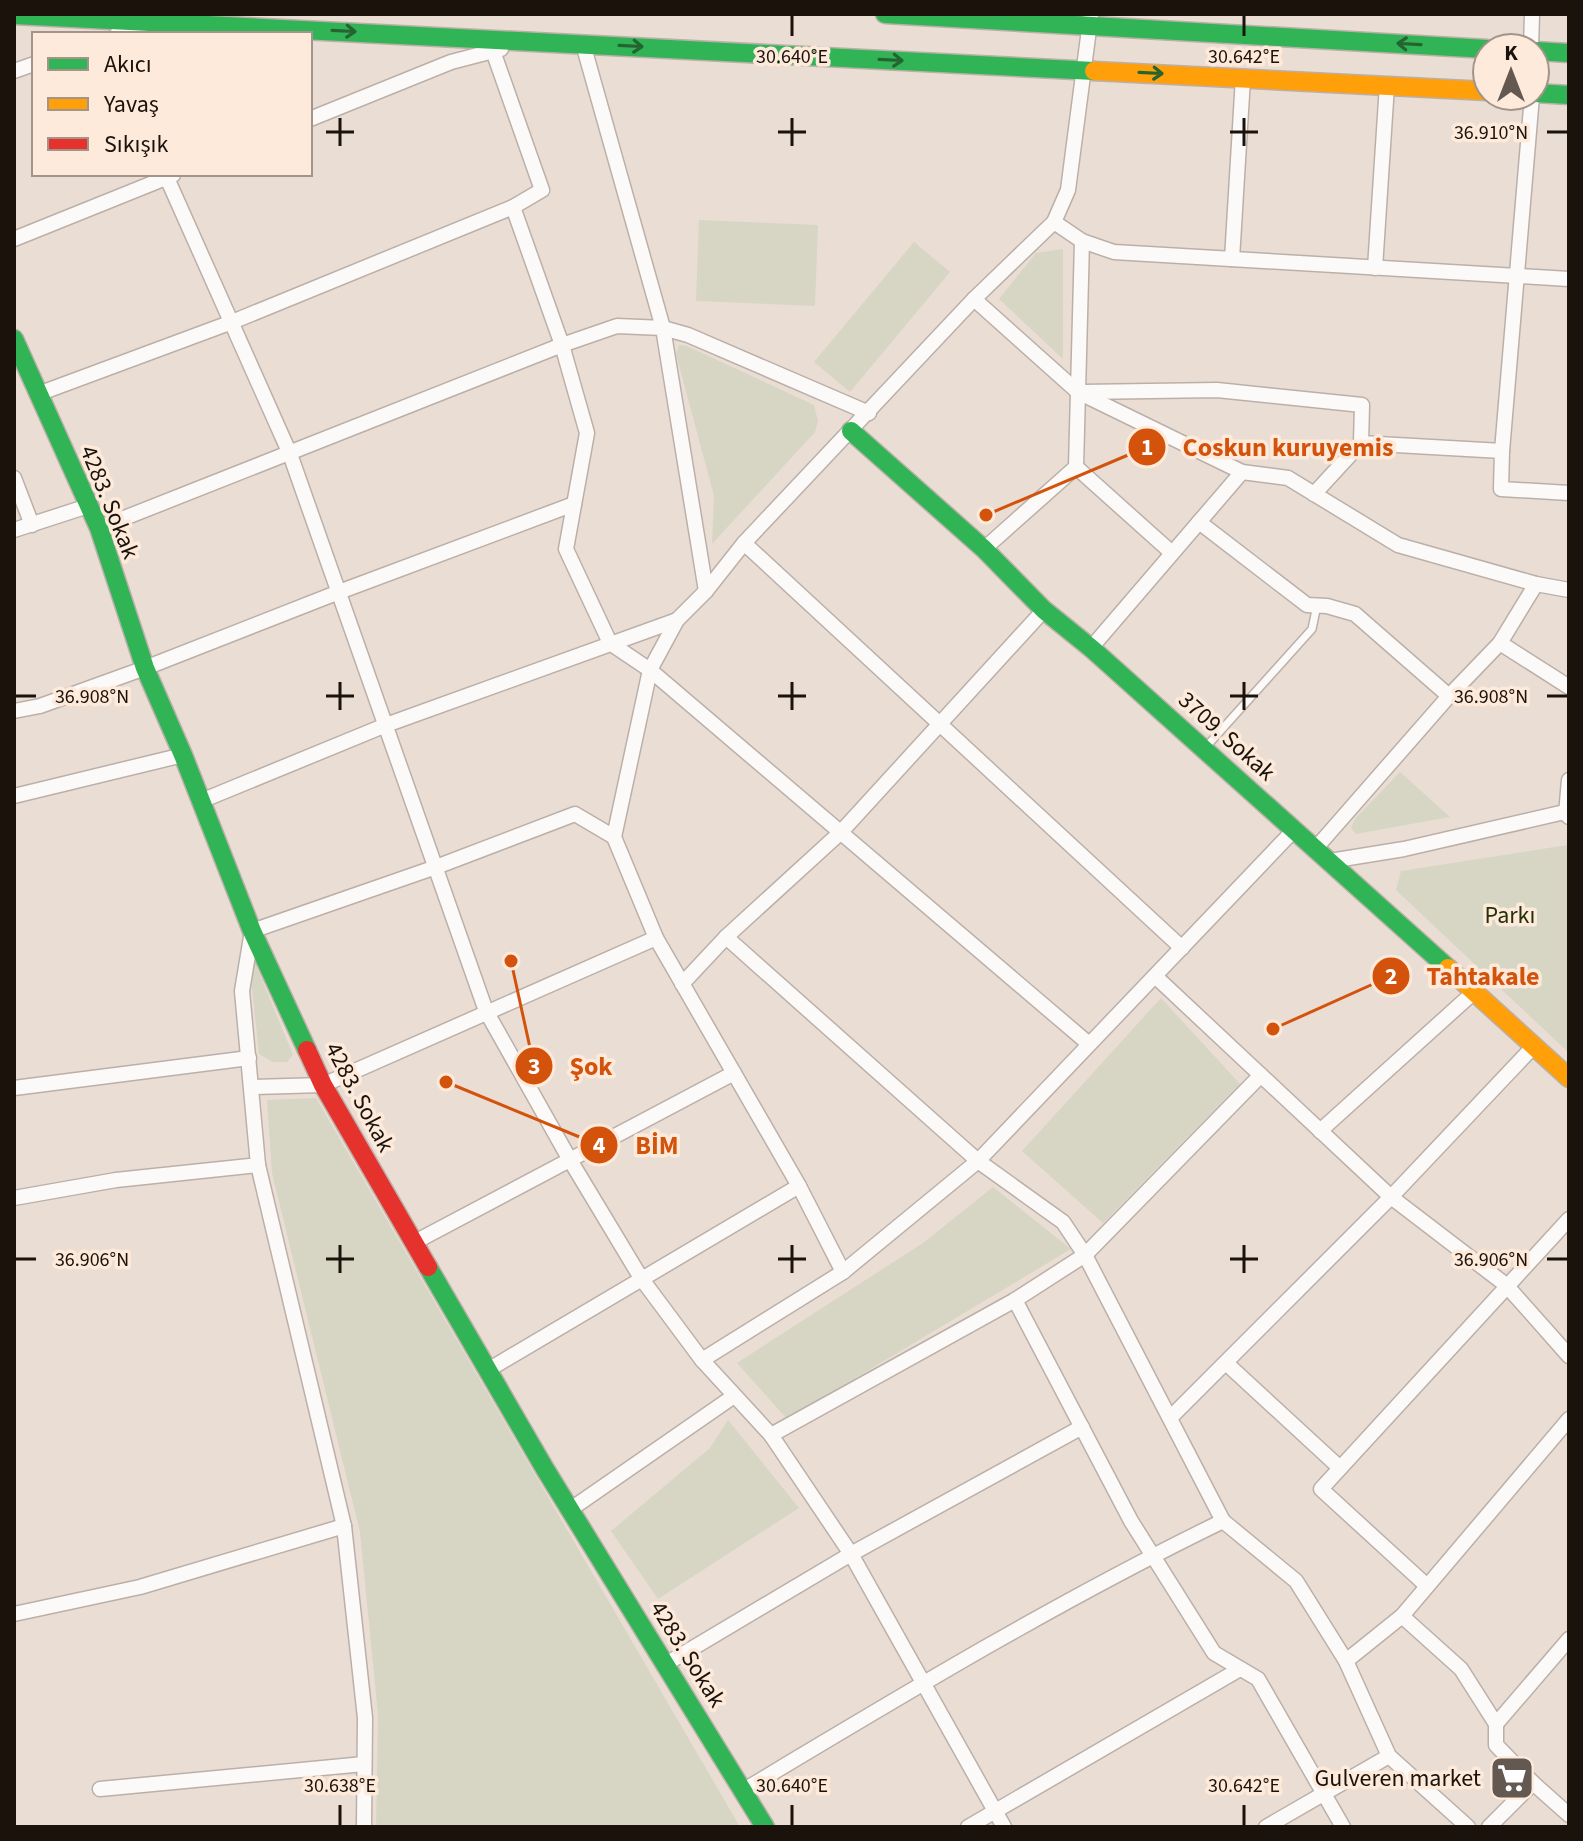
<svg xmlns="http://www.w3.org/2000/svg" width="1583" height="1841" viewBox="0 0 1583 1841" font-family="'Source Sans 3',sans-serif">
<rect width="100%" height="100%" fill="#eaddd3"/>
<g fill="#d7d6c4">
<polygon points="699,220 818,225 815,306 696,301"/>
<polygon points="914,242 950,272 850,392 814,362"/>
<polygon points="1063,249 1063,359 999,299 1036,253"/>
<polygon points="679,345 687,346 814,405 818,421 815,432 712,544 714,496 676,354"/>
<polygon points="1400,772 1450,817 1356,834 1351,828 1355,819"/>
<polygon points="1568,845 1569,846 1569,1053 1396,890 1401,871"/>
<polygon points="254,960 293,1055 287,1062 273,1062 259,1054 251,979"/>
<polygon points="1161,998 1240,1084 1103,1223 1022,1151"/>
<polygon points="316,1098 740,1827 376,1827 378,1715 360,1532 272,1173 267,1100"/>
<polygon points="993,1187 1071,1249 787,1419 737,1363 923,1243"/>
<polygon points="728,1420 799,1508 658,1599 611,1531 710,1448"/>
</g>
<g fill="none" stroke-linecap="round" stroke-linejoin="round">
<g stroke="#bbb0a9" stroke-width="10">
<polyline id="lane" points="1206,747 1312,629 1317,605"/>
</g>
<g stroke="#bbb0a9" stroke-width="17">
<g id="street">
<polyline points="117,34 143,25"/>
<polyline points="583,44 663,328 688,335 869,413"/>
<polyline points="1531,48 1532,14"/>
<polyline points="14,71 34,64"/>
<polyline points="310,119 451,62 501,49"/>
<polyline points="167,178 290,454 486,1011 570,1160 641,1278 702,1360 771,1435 851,1554 1004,1827"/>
<polyline points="513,207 562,345 587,433 566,549 610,643 650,670 1089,1044"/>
<polyline points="1054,222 1082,241 1114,252 1569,279"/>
<polyline points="14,239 173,175"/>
<polyline points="1232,259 1243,78"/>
<polyline points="1375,268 1387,85"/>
<polyline points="974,299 1078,392 1242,472 1288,478 1398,545 1536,584 1569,590"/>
<polyline points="1083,392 1217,390 1362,405 1361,443 1502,451 1501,489 1569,493"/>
<polyline points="38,394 232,322 513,207 542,190 493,51"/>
<polyline points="1502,451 1532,96"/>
<polyline points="1076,467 1172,553"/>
<polyline points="14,478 32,525"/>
<polyline points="1314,494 1361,443"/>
<polyline points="1199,522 1307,605 1327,606 1355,614 1449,696"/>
<polyline points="99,528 562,345 617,326 663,328 706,591"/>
<polyline points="14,530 88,506"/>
<polyline points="744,543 1182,948"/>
<polyline points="984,549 1076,467 1082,241"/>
<polyline points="1500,643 1569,687"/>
<polyline points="1091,648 1242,472"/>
<polyline points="14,711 40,706 145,668 339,592 574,504"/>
<polyline points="1569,780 1566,814 1569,817"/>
<polyline points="14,796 183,755"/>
<polyline points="201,801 386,725 677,620"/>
<polyline points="1316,848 1449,696 1500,643 1536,584"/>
<polyline points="1330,861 1404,849 1569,811"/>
<polyline points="726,937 978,1161 1063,1222 1085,1255 1223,1521 1296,1581 1346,1661 1389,1756 1468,1827"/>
<polyline points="1155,976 1391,1197 1506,1285 1569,1356"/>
<polyline points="682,984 726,937 841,832 1044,610"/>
<polyline points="252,1087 323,1085 656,938"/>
<polyline points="14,1088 249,1058"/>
<polyline points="1320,1131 1474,992"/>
<polyline points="14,1198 116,1180 258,1165"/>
<polyline points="413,1243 734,1073"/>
<polyline points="843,1272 799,1186 656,938 614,837 650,670 677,620 706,591 744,543 974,299 1054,222 1068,190 1091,14"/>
<polyline points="1015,1300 1131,1521 1214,1653 1258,1679 1343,1827"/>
<polyline points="702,1360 843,1272 978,1161 1295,829"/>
<polyline points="1226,1363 1340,1468"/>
<polyline points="488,1370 799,1186"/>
<polyline points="1170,1418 1391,1197 1534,1046"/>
<polyline points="771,1435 1015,1300 1085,1255 1261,1075"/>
<polyline points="571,1509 734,1396"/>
<polyline points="1427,1586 1321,1489 1569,1219"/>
<polyline points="14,1614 140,1587 344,1526"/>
<polyline points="1402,1616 1461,1669 1496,1724 1496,1745 1533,1783 1569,1815"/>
<polyline points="1346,1661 1402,1616 1569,1419"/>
<polyline points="666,1664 851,1554 1082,1427"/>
<polyline points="1496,1724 1569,1639"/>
<polyline points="100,1789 364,1764"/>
<path d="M744,1790C901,1696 1058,1601 1223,1521"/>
<polyline points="364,1827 365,1718 344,1526 258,1165 242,991 252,931 436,867 575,814 614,837"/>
<polyline points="968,1827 1240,1669"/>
<polyline points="1266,1827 1389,1756"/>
<polyline points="1489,1827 1533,1783"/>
</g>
</g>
<g stroke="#bbb0a9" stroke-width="21">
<g id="fast">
<polyline points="885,14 1487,49"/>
<polyline points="14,15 1094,71"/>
<polyline points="1535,51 1569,53"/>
<polyline points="1535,93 1569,95"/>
<polyline points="14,339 99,528 145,668 183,755 252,931 307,1050"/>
<polyline points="851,431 984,549 1044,610 1091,648 1448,968"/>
<polyline points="428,1267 545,1469 765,1827"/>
</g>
</g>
<g stroke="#bbb0a9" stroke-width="21">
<g id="slow">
<polyline points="1094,71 1487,91"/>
<polyline points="1448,968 1569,1078"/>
</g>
</g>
<g stroke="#bbb0a9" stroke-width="21">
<polyline id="jam" points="307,1050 323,1085 428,1267"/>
</g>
<use href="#lane" stroke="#fcfaf8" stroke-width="7"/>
<use href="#street" stroke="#fcfaf8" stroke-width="14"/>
<use href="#fast" stroke="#30b455" stroke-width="18"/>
<use href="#slow" stroke="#ff9f0a" stroke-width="18"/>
<use href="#jam" stroke="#e5322d" stroke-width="18"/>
</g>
<defs><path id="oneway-shaft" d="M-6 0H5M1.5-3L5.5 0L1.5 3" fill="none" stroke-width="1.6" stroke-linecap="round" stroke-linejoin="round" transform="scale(2)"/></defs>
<g stroke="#256330">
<use href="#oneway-shaft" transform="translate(344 31) rotate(3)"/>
<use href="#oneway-shaft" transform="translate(1409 44) rotate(-177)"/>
<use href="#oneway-shaft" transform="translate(631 46) rotate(3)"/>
<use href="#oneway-shaft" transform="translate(891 60) rotate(3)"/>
<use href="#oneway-shaft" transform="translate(1151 73) rotate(3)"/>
</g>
<path fill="none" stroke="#1a120b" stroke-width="3" d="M792,16V36M1244,16V36M340,118V146M792,118V146M1244,118V146M326,132H354M778,132H806M1230,132H1258M1547,132H1567M340,682V710M792,682V710M1244,682V710M16,696H36M326,696H354M778,696H806M1230,696H1258M1547,696H1567M340,1245V1273M792,1245V1273M1244,1245V1273M16,1259H36M326,1259H354M778,1259H806M1230,1259H1258M1547,1259H1567M340,1805V1825M792,1805V1825M1244,1805V1825"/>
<defs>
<g id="supermarket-square" transform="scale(2.3)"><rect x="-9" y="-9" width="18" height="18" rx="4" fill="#635951" stroke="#fdeadb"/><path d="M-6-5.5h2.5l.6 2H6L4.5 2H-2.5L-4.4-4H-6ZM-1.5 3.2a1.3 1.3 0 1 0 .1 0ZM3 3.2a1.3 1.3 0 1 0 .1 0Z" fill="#fff"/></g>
</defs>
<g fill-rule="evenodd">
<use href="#supermarket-square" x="1512" y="1778"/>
</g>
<g text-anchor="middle" stroke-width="7" stroke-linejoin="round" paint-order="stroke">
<g font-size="24" fill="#1a120b" stroke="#fdeadb">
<text transform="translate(110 502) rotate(68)" y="8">4283. Sokak</text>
<text transform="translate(1227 736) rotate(42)" y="8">3709. Sokak</text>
<text transform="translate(360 1097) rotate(62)" y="8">4283. Sokak</text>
<text transform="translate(688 1654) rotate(58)" y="8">4283. Sokak</text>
</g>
<g font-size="24" fill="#253106" stroke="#fdeadb">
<text x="1510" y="923">Parkı</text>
</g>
<g font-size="24" fill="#1a120b" stroke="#fdeadb" text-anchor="end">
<text x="1481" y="1786">Gulveren market</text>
</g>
</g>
<g font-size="20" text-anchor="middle" fill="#1a120b" stroke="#fdeadb" stroke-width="7" stroke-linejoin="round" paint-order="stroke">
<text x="792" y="63">30.640°E</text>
<text x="1244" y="63">30.642°E</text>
<text x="1491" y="139">36.910°N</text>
<text x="92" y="703">36.908°N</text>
<text x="1491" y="703">36.908°N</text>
<text x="92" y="1266">36.906°N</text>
<text x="1491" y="1266">36.906°N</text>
<text x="340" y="1792">30.638°E</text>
<text x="792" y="1792">30.640°E</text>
<text x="1244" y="1792">30.642°E</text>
</g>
<path fill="none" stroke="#d3520c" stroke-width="3" d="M986 515L1147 447M1273 1029L1391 976M511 961L534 1066M446 1082L599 1145"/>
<g fill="#d3520c" stroke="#fdeadb" stroke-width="3">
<circle cx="986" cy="515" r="8"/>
<circle cx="1273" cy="1029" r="8"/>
<circle cx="511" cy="961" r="8"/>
<circle cx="446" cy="1082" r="8"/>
<circle cx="1147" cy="447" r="20"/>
<circle cx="1391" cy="976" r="20"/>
<circle cx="534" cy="1066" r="20"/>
<circle cx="599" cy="1145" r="20"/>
</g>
<g font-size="24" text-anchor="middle" font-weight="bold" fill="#fff">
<text x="1147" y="455">1</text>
<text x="1391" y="984">2</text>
<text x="534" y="1074">3</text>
<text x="599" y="1153">4</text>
</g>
<g font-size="26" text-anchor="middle" font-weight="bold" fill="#d3520c" stroke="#fdeadb" stroke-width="7" stroke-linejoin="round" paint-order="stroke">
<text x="1288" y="456">Coskun kuruyemis</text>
<text x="1483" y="985">Tahtakale</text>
<text x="591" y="1075">Şok</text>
<text x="657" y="1154">BİM</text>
</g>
<rect width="1583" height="1841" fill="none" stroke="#1a120b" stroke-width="32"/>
<rect x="32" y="32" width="280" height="144" fill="#fdeadb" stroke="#a29488" stroke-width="2"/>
<rect x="48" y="58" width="40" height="12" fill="#30b455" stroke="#a29488" stroke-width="2"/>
<text x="104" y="72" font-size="24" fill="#1a120b">Akıcı</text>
<rect x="48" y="98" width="40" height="12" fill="#ff9f0a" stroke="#a29488" stroke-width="2"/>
<text x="104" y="112" font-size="24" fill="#1a120b">Yavaş</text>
<rect x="48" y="138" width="40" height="12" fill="#e5322d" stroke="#a29488" stroke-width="2"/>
<text x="104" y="152" font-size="24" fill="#1a120b">Sıkışık</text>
<g transform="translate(1511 72)"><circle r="38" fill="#fdeadb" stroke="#a29488" stroke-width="2"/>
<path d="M0-6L14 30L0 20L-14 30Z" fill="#635951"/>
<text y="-12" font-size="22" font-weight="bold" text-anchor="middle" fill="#1a120b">K</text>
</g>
</svg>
